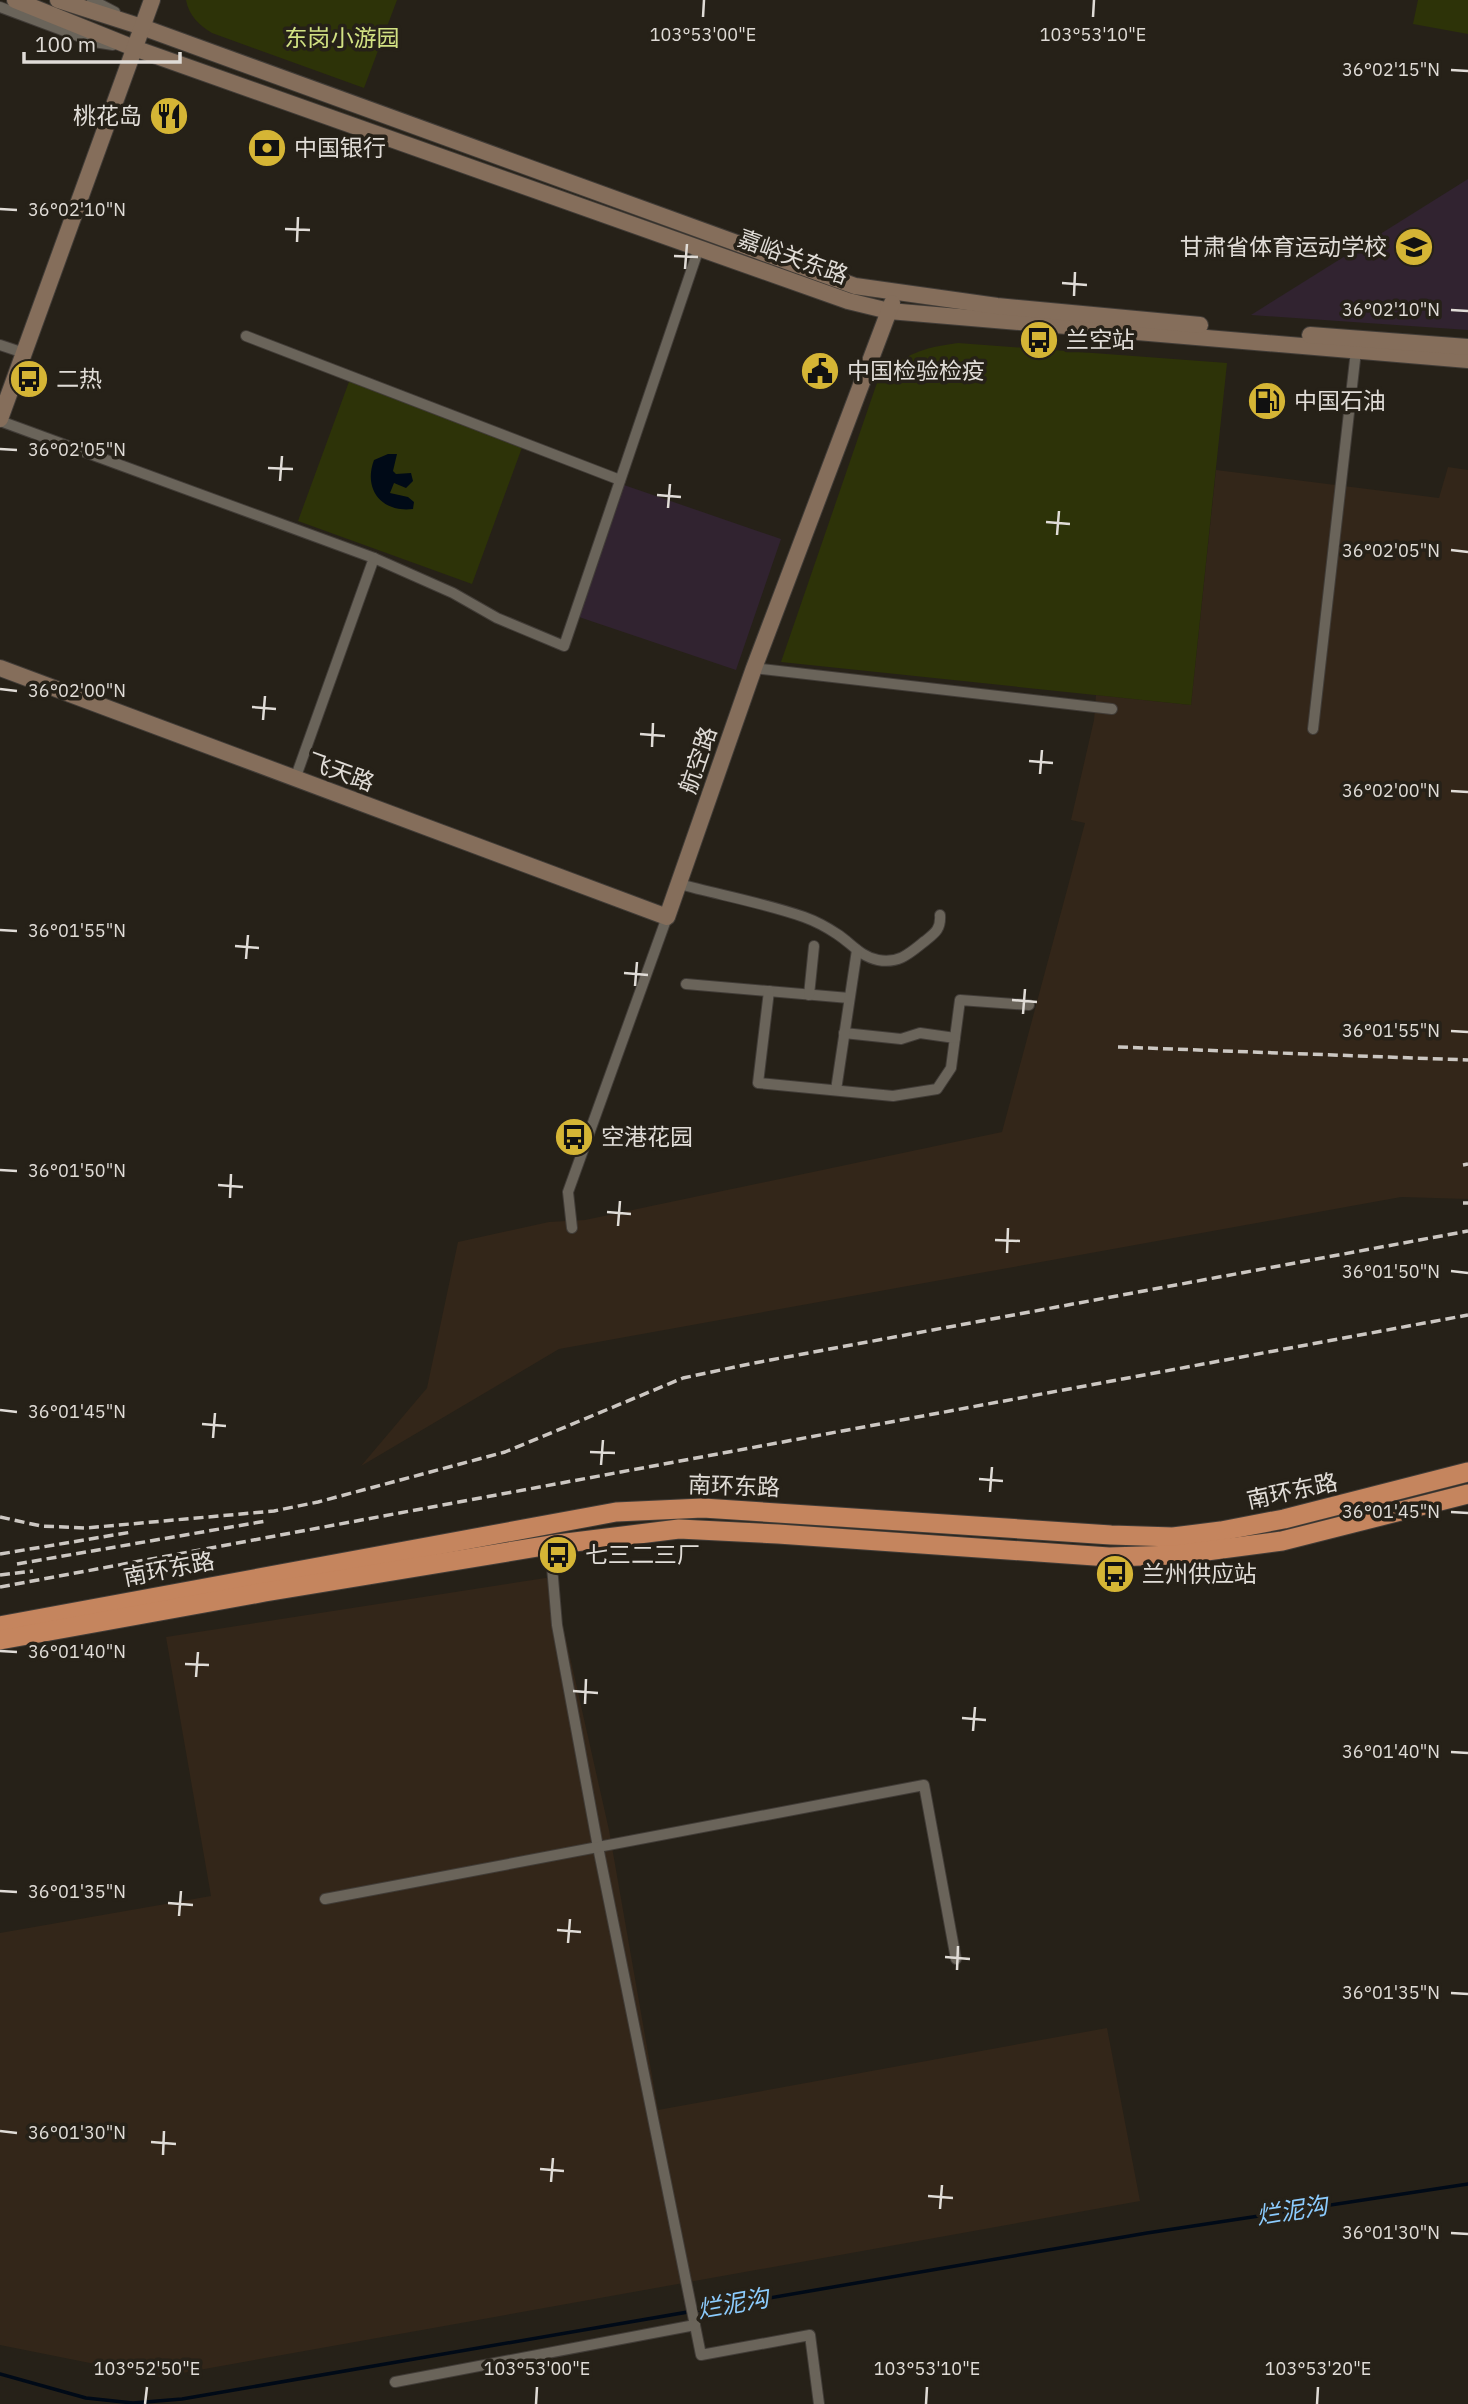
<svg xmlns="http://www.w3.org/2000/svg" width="1468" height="2404" viewBox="0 0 1468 2404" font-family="'IBM Plex Sans','Noto Sans SC',sans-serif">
<rect width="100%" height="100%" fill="#262118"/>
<g fill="#332619">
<polygon points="1448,467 1468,470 1468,1199 1401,1197 559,1349 361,1466 427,1388 458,1242 549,1222 585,1220 1002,1132 1085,823 1071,820 1094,720 1096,695 1191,705 1216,470 1439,498"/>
<polygon points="552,1577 609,1830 658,2110 1107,2028 1140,2201 160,2377 0,2345 0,1933 211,1896 166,1637"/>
</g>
<g fill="#312330">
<polygon points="1468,179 1468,330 1251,315"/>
<polygon points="621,484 781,539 736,670 576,616"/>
</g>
<g fill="#2d3308">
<path d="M186,0H397L364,88L212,33C199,25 189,16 186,0Z"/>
<polygon points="1418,0 1468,0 1468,34 1413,24"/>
<path d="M958,343L1227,363L1191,705L781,662L879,377C908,353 921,348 958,343Z"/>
<polygon points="350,379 524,442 472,584 298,521"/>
</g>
<path fill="#000a17" d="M388,454H397L393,471L396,474L411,473L413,481L406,488L394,483L390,493L408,497L414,502L413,509C381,513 363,489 374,460Z"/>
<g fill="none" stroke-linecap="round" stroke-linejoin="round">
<polyline stroke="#000a17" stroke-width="3.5" points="0,2374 86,2398 133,2403 182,2399 1147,2233 1468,2184"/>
<g stroke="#413c37" stroke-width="12">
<g id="street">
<polyline points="92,0 115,12"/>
<polyline points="0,7 94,42 113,45"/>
<polyline points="246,336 620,480"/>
<polyline points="0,345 24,353"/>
<polyline points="0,421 374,558 295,779"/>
<polyline points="374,558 453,593 497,618 564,646 699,248"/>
<polyline points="754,668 1112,709"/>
<polyline points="1313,729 1356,351"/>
<path d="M679,884C720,895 764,903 804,917C815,921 828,928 837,934C851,943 861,957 878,960C899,964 910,953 925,941C935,933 941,929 940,915"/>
<polyline points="686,984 849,998"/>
<polyline points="769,991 758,1083 893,1096 937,1089 951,1068 960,1000 1029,1005"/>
<polyline points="809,995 814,946"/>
<polyline points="844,1033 901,1039 920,1033 955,1038"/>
<polyline points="836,1090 857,950"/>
<polyline points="572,1228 568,1192 667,917"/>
<polyline points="550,1543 557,1625 598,1847 701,2355 810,2335 819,2404"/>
<polyline points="325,1899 924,1785 956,1959"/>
<polyline points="395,2382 695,2325"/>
</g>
</g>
<g stroke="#413c37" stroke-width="18">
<g id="secondary">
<polyline points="15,0 134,48 848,301 889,311 1468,360"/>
<polyline points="58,0 142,27 855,286 997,306 1200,325"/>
<polyline points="1310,335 1468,347"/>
<polyline points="0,419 152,0"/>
<polyline points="0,668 667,917 754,668 892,303"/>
</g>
</g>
<g stroke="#413c37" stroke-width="21">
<g id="highway">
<polyline points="0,1626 616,1512 703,1508 1111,1535 1173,1537 1221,1531 1284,1519 1468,1472"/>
<polyline points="0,1640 265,1592 550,1545 679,1529 778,1534 1109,1557 1176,1555 1282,1541 1468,1494"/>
</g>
</g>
<use href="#street" stroke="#6a645a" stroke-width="10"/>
<use href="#secondary" stroke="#856e5b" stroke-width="16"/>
<use href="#highway" stroke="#c5855e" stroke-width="19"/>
<g stroke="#ccc7c2" stroke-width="3.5" stroke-dasharray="10 5" stroke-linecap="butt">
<polyline points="1118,1047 1468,1060"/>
<polyline points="1463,1165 1468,1164"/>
<polyline points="1463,1203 1468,1203"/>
<polyline points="0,1517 41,1526 86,1528 274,1511 318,1502 505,1452 683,1378 754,1363 1468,1231"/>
<polyline points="0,1554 132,1532"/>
<polyline points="17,1564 266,1521"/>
<polyline points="0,1575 33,1571"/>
<polyline points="0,1587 1468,1315"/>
</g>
</g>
<path fill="none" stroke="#e0dcd7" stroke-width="2.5" d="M703,17L704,0M1093,17L1094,0M1451,70L1468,71M0,209L17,210M285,229L310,230M297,242L298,217M674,256L698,257M685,269L687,244M1062,283L1087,285M1074,296L1075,272M1451,310L1468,311M0,449L17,450M268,468L293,469M280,481L282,456M657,495L681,497M668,508L670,484M1046,522L1070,524M1057,535L1059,511M1451,550L1468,552M0,689L17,691M252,707L276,709M263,720L265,696M640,734L665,736M652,747L653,723M1029,761L1053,763M1040,774L1042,750M1451,791L1468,792M0,930L17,931M235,946L259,948M246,959L248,935M624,973L648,975M635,986L637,962M1012,1000L1037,1002M1023,1014L1025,989M1451,1031L1468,1032M0,1170L17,1171M218,1185L243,1187M230,1198L231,1174M607,1212L631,1214M618,1226L620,1201M995,1240L1020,1241M1007,1253L1008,1228M1451,1271L1468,1273M0,1410L17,1412M202,1424L226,1426M213,1438L215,1413M590,1452L615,1453M601,1465L603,1440M979,1479L1003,1481M990,1492L992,1467M1451,1512L1468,1513M0,1651L17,1652M185,1664L209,1665M196,1677L198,1652M573,1691L598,1693M585,1704L586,1679M962,1718L986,1720M973,1731L975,1707M1451,1752L1468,1753M0,1891L17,1892M168,1903L193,1905M179,1916L181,1891M557,1930L581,1932M568,1943L570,1919M945,1957L970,1959M957,1970L958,1946M1451,1993L1468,1994M0,2131L17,2133M151,2142L176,2144M163,2155L164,2131M540,2169L564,2171M551,2182L553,2158M928,2196L953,2198M940,2209L942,2185M1451,2233L1468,2234M145,2404L147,2387M536,2404L537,2387M926,2404L927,2387M1317,2404L1318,2387"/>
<defs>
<g id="restaurant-disc" transform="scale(2.0125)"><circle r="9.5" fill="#d5b535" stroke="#262118"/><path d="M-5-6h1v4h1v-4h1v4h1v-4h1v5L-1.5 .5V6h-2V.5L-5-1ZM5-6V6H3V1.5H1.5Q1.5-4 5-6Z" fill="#111"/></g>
<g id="bank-disc" transform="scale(2.0125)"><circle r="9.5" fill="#d5b535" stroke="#262118"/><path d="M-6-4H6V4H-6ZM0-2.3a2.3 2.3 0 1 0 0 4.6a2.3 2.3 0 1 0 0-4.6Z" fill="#111"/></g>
<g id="university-disc" transform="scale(2.0125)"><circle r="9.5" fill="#d5b535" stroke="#262118"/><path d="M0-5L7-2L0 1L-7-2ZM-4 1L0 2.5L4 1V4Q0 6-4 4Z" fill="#111"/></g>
<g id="bus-disc" transform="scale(2.0125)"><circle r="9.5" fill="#d5b535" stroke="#262118"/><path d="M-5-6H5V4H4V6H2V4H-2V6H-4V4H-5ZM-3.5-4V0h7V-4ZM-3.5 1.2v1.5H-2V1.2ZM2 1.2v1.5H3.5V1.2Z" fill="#111"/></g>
<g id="civic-disc" transform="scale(2.0125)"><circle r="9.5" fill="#d5b535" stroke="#262118"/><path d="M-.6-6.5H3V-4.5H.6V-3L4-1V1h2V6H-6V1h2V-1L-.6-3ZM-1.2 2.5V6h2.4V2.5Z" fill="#111"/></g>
<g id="fuel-disc" transform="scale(2.0125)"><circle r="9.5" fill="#d5b535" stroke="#262118"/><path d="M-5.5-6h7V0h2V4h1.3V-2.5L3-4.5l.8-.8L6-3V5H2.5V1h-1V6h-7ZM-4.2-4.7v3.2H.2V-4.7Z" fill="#111"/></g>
</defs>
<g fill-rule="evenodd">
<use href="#restaurant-disc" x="169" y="116"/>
<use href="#bank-disc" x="267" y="148"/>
<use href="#university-disc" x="1414" y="247"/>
<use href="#bus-disc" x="1039" y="340"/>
<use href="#civic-disc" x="820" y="371"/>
<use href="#bus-disc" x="29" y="379"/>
<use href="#fuel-disc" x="1267" y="401"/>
<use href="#bus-disc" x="574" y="1137"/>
<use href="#bus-disc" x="558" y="1555"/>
<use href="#bus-disc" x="1115" y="1574"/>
</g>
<g text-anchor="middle" stroke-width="7" stroke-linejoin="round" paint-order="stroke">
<g font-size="23" fill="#d2e283" stroke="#262118">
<text x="342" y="46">东岗小游园</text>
</g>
<g font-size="23" fill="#e0dcd7" stroke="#262118" text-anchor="start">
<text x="142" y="124" text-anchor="end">桃花岛</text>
<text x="294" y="156">中国银行</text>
<text x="1387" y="255" text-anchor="end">甘肃省体育运动学校</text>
<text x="1066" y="348">兰空站</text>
<text x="847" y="379">中国检验检疫</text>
<text x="56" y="387">二热</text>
<text x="1294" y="409">中国石油</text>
<text x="601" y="1145">空港花园</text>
<text x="585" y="1563">七三二三厂</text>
<text x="1142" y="1582">兰州供应站</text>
</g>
<g font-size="23" fill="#e0dcd7" stroke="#262118">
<text transform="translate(793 257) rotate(20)" y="8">嘉峪关东路</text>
<text transform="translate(698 760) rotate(-71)" y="8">航空路</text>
<text transform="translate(341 772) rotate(20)" y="8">飞天路</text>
<text transform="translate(734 1486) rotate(2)" y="8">南环东路</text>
<text transform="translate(1292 1491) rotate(-12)" y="8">南环东路</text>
<text transform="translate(169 1569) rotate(-11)" y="8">南环东路</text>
</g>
<g font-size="24" font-style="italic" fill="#8cccfe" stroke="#262118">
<text transform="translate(1292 2211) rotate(-9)" y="8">烂泥沟</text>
<text transform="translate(733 2304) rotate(-10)" y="8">烂泥沟</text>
</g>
</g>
<g font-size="18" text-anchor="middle" fill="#e0dcd7" stroke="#262118" stroke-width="7" stroke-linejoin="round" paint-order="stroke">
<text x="703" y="41">103°53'00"E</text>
<text x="1093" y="41">103°53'10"E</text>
<text x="1391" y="76">36°02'15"N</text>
<text x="77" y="216">36°02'10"N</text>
<text x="1391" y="316">36°02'10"N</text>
<text x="77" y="456">36°02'05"N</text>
<text x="1391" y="557">36°02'05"N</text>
<text x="77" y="697">36°02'00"N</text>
<text x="1391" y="797">36°02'00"N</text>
<text x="77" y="937">36°01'55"N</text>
<text x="1391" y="1037">36°01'55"N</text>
<text x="77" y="1177">36°01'50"N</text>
<text x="1391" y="1278">36°01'50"N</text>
<text x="77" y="1418">36°01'45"N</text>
<text x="1391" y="1518">36°01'45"N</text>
<text x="77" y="1658">36°01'40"N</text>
<text x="1391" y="1758">36°01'40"N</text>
<text x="77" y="1898">36°01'35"N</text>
<text x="1391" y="1999">36°01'35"N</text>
<text x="77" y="2139">36°01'30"N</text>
<text x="1391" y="2239">36°01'30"N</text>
<text x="147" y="2375">103°52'50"E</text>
<text x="537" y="2375">103°53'00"E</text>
<text x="927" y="2375">103°53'10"E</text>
<text x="1318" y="2375">103°53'20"E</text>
</g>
<path d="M24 52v10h156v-10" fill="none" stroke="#e0dcd7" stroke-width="3.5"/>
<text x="35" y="52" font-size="21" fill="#e0dcd7" stroke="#262118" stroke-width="5" paint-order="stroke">100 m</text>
</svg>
